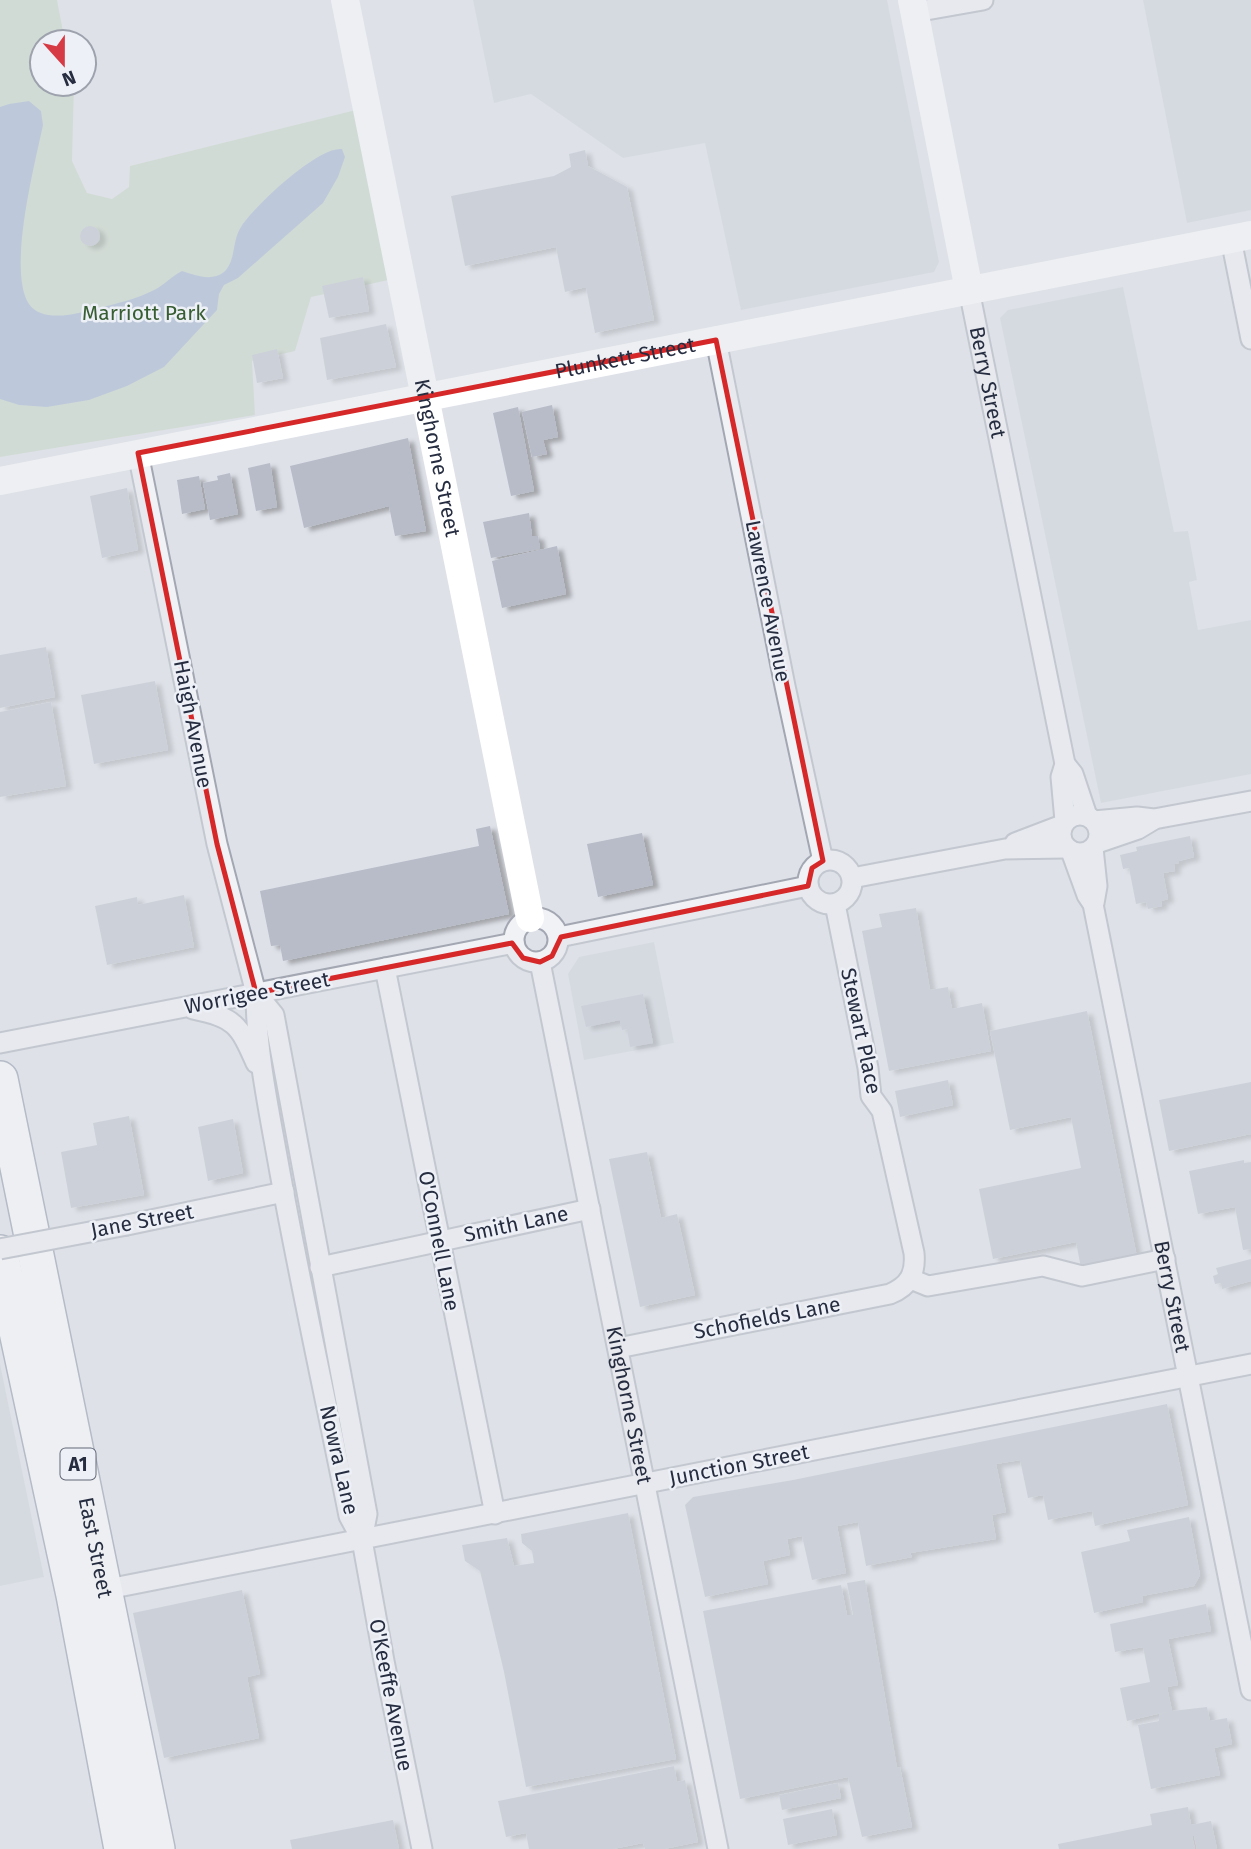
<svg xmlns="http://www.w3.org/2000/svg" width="1251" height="1849" viewBox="0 0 1251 1849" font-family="'Fira Sans',sans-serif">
<defs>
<filter id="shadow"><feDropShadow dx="6" dy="3.5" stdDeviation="2" flood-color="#0004"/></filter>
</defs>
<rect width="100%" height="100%" fill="#dee1e8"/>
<g fill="#cbd0da">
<polygon points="473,0 887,0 939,262 934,272 741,310 705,143 623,158 531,94 494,103"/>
<polygon points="1143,0 1251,0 1251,210 1187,223"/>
<polygon points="1123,287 1174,532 1188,531 1197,580 1189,582 1198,630 1251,620 1251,774 1101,803 1000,318 1008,310"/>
<polygon points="654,942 674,1043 584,1060 568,974 579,957"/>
<polygon points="0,1364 44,1577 0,1586"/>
</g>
<polygon fill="#c2d3be" points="0,0 57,0 65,42 42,42 42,84 74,84 72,161 87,193 112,199 129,187 130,166 360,109 393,279 311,297 295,351 252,361 255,415 0,457"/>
<path fill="#96abcb" d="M29,101L41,111L43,125C35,164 7,270 29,304C42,323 76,314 95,309C115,304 137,299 156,289C165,284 172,276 182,271C195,275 211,282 224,272C236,261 232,240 241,227C254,206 318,146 342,149L345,157L338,177L323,203L238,278L224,285L219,294L217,310L164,367L127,386L89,400L47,407L19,405L0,399V107L9,104Z"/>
<g fill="#b7bcc8" filter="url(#shadow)">
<polygon points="585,150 588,166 627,187 654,320 595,333 586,287 565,292 556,247 465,266 451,196 554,176 571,167 569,154"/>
<circle cx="90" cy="236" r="10"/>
<polygon points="363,277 369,311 329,318 322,286"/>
<polygon points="386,324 396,367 327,380 320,338"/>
<polygon points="277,349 283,378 257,383 252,355"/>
<polygon points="552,405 558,437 543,440 547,454 532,457 522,412"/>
<polygon points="518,407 534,491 511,496 493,413"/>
<polygon points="408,438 426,531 395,536 389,506 304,528 290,466"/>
<polygon points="270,463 277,507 256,511 248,468"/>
<polygon points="230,473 238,514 210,520 203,483 218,480 217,476"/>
<polygon points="199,476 205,509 182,514 177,480"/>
<polygon points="127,488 138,550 102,558 90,496"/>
<polygon points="529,513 532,536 538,536 540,549 491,558 483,522"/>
<polygon points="557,546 566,594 502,608 492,561"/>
<polygon points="46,647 55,697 0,708 0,655"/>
<polygon points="155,681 168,750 94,764 81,695"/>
<polygon points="51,702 66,786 0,797 0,712"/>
<polygon points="490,826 509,914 283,961 280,945 271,946 260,891 479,846 476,829"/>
<polygon points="642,833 653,885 598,897 587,844"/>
<polygon points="1190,836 1194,857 1179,861 1179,863 1174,864 1175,871 1163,873 1168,899 1161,901 1162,906 1148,909 1146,902 1136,904 1129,868 1123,869 1120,855 1137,851 1136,847"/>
<polygon points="184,895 194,947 107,965 95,906 137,897 138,905"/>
<polygon points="916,908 930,990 948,987 952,1009 982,1003 991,1051 889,1071 862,931 882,927 879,914"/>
<polygon points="643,994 653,1043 630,1047 627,1029 622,1030 620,1020 586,1027 581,1006"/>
<polygon points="1087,1011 1137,1257 1081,1268 1076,1242 993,1259 979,1189 1081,1168 1071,1117 1010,1130 990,1031"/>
<polygon points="948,1080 953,1105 900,1117 895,1091"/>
<polygon points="1251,1082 1251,1134 1169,1151 1159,1100"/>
<polygon points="129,1116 144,1195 71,1208 61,1152 97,1145 93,1123"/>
<polygon points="233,1119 243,1173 208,1181 198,1127"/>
<polygon points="647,1152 661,1218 677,1214 695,1295 640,1307 609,1159"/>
<polygon points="1244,1160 1244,1163 1251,1162 1251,1249 1243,1250 1235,1207 1198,1214 1189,1171"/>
<polygon points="1251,1259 1251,1281 1222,1289 1221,1283 1215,1284 1213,1276 1218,1274 1216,1268"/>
<polygon points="1167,1404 1188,1505 1095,1526 1092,1511 1048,1520 1043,1495 1028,1498 1020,1460 996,1464 1006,1512 992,1515 996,1539 910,1553 912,1557 866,1566 858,1522 837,1526 846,1573 812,1580 802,1536 787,1539 790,1555 763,1561 768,1584 705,1597 685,1505 693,1497 793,1480"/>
<polygon points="628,1513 676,1759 526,1787 504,1672 480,1571 465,1561 462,1545 507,1538 514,1566 534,1563 532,1551 522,1543 521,1534"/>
<polygon points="1189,1517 1200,1575 1194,1586 1142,1596 1143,1602 1094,1613 1081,1552 1130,1541 1127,1530"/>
<polygon points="865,1580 897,1768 900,1767 912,1827 862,1837 848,1777 740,1799 703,1611 841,1585 847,1615 853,1615 847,1583"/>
<polygon points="242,1590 260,1674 247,1677 259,1738 164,1758 133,1613"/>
<polygon points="1206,1604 1211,1631 1168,1639 1178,1685 1167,1687 1172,1711 1207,1707 1210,1721 1227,1718 1232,1744 1214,1748 1220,1775 1151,1789 1138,1725 1159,1721 1159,1715 1166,1712 1127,1721 1120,1688 1150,1682 1143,1647 1115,1652 1110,1624"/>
<polygon points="674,1766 677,1782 685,1780 698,1842 664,1849 645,1849 643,1843 613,1849 529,1849 526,1833 506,1837 498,1801"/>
<polygon points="838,1783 841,1798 782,1810 779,1795"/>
<polygon points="1188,1807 1191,1825 1211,1821 1217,1849 1197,1849 1194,1836 1192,1836 1195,1849 1059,1849 1058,1844 1152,1825 1150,1814"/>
<polygon points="832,1809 837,1835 788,1845 783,1819"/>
<polygon points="393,1820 399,1849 292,1849 290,1840"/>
</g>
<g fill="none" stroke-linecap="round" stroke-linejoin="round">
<g stroke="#a3a7b2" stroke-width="23">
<g id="street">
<polyline points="915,12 983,0"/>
<polyline points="1231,239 1251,339"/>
<path id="s1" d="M969,290L1065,764L1073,774L1087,816"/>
<polyline points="716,340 785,686 823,861"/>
<path d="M138,453L217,844L256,993C256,1051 269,1110 279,1167C300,1284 326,1400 349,1516L362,1540L384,1661L422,1849"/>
<circle cx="1080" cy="834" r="19"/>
<polyline points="1065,821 1061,777 1065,764"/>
<polyline points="1094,821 1137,817 1154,819 1251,801"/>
<polyline points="1015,843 1062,825"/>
<polyline points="1097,843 1138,829 1153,820"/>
<polyline points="1093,848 1097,886 1094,903"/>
<path id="s2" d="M1071,851L1087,895L1093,904L1251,1690"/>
<circle cx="830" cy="882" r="22"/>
<polyline points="852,878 1005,849 1067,848"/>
<circle cx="536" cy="940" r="22"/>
<polyline points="559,937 808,886"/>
<path id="s3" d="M540,962L718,1849"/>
<polyline points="385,968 495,1514"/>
<polyline points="256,993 274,1015 367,1514 362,1540"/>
<path d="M193,1009C235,1018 239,1024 256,1063"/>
<polyline points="0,1043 514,943"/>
<polyline points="127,1225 284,1192"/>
<polyline points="320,1267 590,1209"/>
<polyline points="911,1279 928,1286 1043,1266 1082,1276 1165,1259"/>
<path d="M618,1348L890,1294C909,1286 916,1274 914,1253L882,1111L871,1096L868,1068L835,904"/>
<polyline points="103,1590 1251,1364"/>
</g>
</g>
<g stroke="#848da0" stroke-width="38">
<g id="highway">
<path id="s6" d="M0,1079L157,1849"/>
<polyline points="0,1253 74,1595 122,1849"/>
</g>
</g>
<use href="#street" stroke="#f1f2f6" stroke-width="19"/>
<g stroke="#fff" stroke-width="28">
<path id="s4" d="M345,0L530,918"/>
<polyline points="912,0 969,290"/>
<path id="s5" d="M0,481L1251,235"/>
</g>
<use href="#highway" stroke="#fff" stroke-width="35"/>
<g stroke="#a3a7b2" stroke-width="23" stroke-linecap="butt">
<polyline id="street-bridge" points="0,1249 127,1225"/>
</g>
<use href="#street-bridge" stroke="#f1f2f6" stroke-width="19"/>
</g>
<path d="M0 0H1251V1849H0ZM716,340L823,861L812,868L808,886L561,937L552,956L540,962L523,958L512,943L256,993L217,844L138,453Z" fill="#dee1e8" fill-opacity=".55" fill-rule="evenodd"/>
<path fill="none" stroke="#d62828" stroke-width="5" stroke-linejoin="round" d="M716,340L823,861L812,868L808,886L561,937L552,956L540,962L523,958L512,943L256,993L217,844L138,453Z"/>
<g text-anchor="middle" stroke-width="5" stroke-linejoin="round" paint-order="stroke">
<rect fill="#edf0f6" stroke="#626877" stroke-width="2" x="60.5" y="1448.5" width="35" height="31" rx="5"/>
<g font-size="19" font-weight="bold" fill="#262d40">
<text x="78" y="1471">A1</text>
</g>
<g font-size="21" fill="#375d32" stroke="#edf0f6">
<text x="144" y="320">Marriott Park</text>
</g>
<g font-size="21" fill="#262d40" stroke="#edf0f6">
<text dy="7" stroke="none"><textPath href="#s5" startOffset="637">Plunkett Street</textPath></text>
<text dy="7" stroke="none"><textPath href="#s1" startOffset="94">Berry Street</textPath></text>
<text dy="7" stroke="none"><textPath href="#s4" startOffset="467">Kinghorne Street</textPath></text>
<text transform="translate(768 601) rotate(79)" y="7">Lawrence Avenue</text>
<text transform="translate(193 724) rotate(79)" y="7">Haigh Avenue</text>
<text transform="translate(257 993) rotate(-11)" y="7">Worrigee Street</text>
<text transform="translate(861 1031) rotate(78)" y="7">Stewart Place</text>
<text transform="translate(142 1221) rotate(-11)" y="7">Jane Street</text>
<text transform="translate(516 1224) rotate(-12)" y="7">Smith Lane</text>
<text transform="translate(439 1241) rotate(79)" y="7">O'Connell Lane</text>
<text dy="7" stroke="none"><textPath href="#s2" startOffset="458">Berry Street</textPath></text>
<text transform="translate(767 1318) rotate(-11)" y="7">Schofields Lane</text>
<text dy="7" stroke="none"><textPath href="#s3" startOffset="452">Kinghorne Street</textPath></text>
<text transform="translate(339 1460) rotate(77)" y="7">Nowra Lane</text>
<text transform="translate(739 1465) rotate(-11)" y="7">Junction Street</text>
<text dy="7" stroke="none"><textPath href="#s6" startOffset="478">East Street</textPath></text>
<text transform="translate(391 1695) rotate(79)" y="7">O'Keeffe Avenue</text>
</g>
</g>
<g transform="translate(63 63) rotate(159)"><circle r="33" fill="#edf0f6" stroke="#9da2ad" stroke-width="2"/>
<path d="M0-5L12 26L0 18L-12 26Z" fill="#d63a44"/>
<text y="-10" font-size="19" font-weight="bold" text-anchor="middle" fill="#262d40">N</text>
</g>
</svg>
